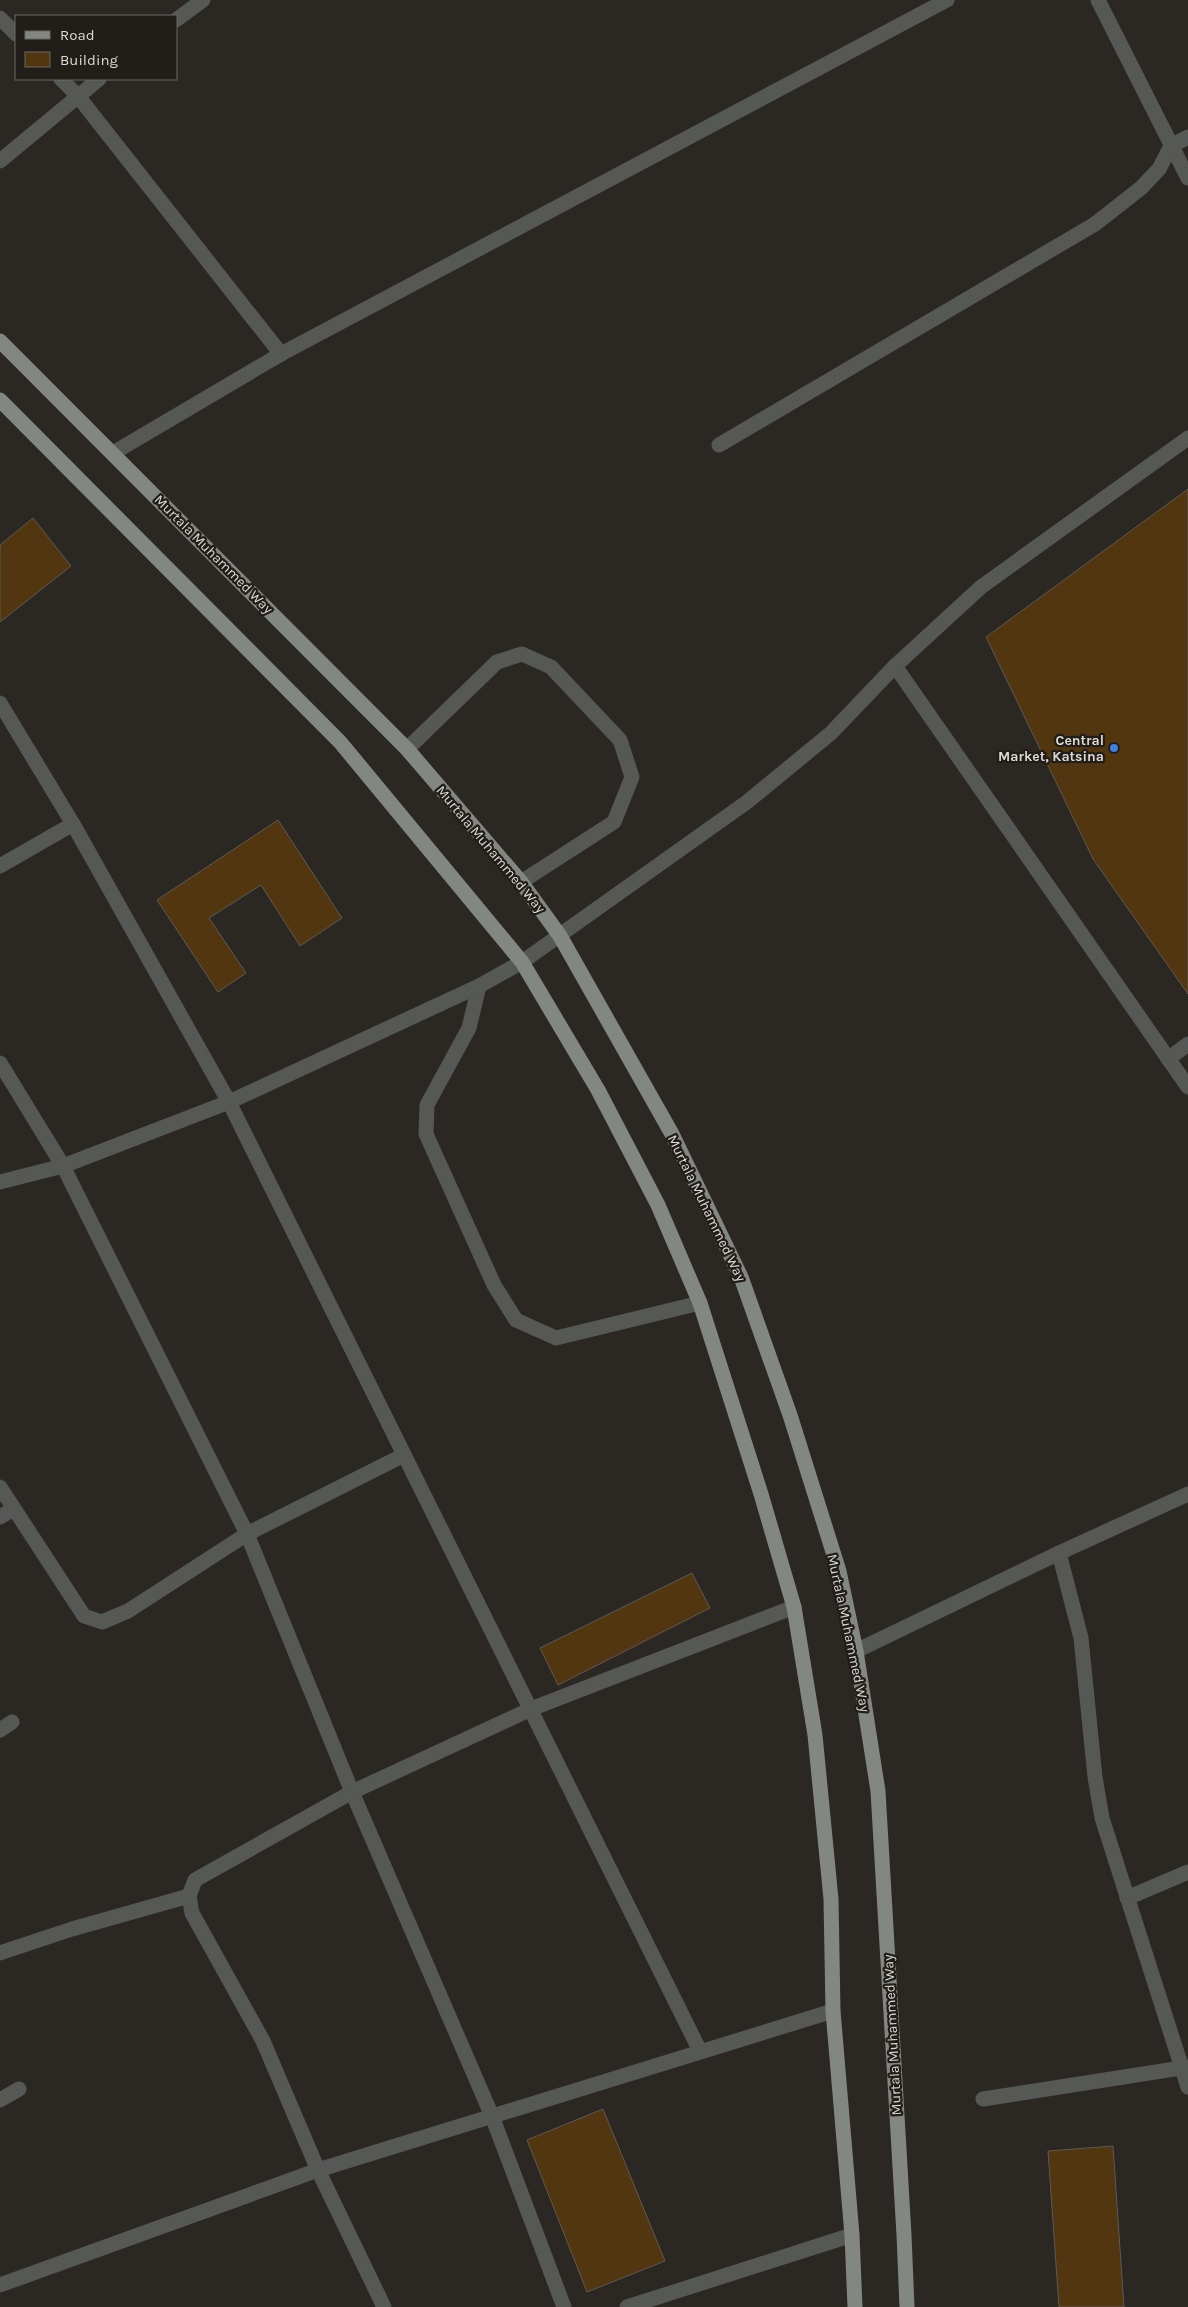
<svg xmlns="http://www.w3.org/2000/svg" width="1188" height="2307" viewBox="0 0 1188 2307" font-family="Karla,sans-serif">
<rect width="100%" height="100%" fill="#2b2722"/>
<g fill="#523610" stroke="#5f5954">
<polygon points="1188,489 1188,994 1093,859 986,637"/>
<polygon points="33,518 71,566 0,622 0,545"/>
<polygon points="278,820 342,918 300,946 261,885 209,918 246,973 218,992 157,900"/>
<polygon points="692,1573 710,1608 558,1685 540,1648"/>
<polygon points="603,2109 665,2261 587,2292 527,2140"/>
<polygon points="1113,2146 1124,2307 1059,2307 1048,2151"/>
</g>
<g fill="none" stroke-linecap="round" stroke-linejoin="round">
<g stroke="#565855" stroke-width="15">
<polyline points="1098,0 1188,178"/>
<polyline points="0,18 16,34"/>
<polyline points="176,20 203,0"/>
<polyline points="61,79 77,95 281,354"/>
<polyline points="0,161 99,79"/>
<polyline points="719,445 1095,224 1141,188 1159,169 1171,146 1188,137"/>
<polyline points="113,453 281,354 947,0"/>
<polyline points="895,666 1188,1087"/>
<polyline points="0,703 73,824"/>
<polyline points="407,749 497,662 522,654 551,667 620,740 632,777 614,822 521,882"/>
<polyline points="0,866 73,824 229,1102 700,2051"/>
<polyline points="479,986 469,1028 427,1105 426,1134 494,1285 516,1320 556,1338 700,1303"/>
<polyline points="1168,1059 1188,1044"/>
<polyline points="0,1063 63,1166 247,1534 352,1792 492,2116 564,2307"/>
<polyline points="0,1182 63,1166 229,1102 479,986 522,962 747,802 831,733 895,666 981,587 1188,438"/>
<polyline points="0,1487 84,1616 102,1622 128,1611 247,1534 404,1455"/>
<polyline points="0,1517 13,1509"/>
<polyline points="1059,1553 1081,1638 1095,1777 1102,1818 1188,2087"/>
<polyline points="856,1651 1059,1553 1188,1494"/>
<polyline points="0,1730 12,1722"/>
<polyline points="1127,1898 1188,1872"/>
<polyline points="0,1953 72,1929 189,1896"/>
<polyline points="983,2099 1188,2067"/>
<polyline points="0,2100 19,2089"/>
<polyline points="0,2285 318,2170 833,2011"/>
<polyline points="384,2307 318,2170 263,2041 192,1913 189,1896 195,1880 352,1792 531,1709 794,1607"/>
<polyline points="627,2307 852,2235"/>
</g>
<g stroke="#838782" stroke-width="15">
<polyline points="0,341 407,749 521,882 560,936 672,1134 741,1277 790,1415 839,1571 856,1651 878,1791 904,2235 907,2307"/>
<polyline points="0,400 340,742 522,962 598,1090 658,1205 700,1303 761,1494 794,1607 815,1735 831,1899 833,2011 852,2235 855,2307"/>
</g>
</g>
<circle fill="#3f7fe0" stroke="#211d18" stroke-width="2" cx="1114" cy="748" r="5"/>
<g text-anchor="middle" stroke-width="4.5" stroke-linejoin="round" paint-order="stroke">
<g font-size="14" fill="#dddad7" stroke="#211d18">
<text transform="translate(214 554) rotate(45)" y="5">Murtala Muhammed Way</text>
<text transform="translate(491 849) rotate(50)" y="5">Murtala Muhammed Way</text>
<text transform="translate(707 1208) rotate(64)" y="5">Murtala Muhammed Way</text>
<text transform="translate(849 1633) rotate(78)" y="5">Murtala Muhammed Way</text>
<text transform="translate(892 2035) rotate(-93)" y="5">Murtala Muhammed Way</text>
</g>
<g font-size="14" font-weight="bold" fill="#dddad7" stroke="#211d18" text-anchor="end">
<text x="1104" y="745">Central<tspan x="1104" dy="16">Market, Katsina</tspan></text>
</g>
</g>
<rect x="15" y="15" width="162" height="65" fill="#211d18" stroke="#6c6964"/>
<rect x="25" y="31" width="25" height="8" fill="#838782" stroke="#6c6964"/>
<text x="60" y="40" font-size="15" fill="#dddad7">Road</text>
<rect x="25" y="52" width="25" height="15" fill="#523610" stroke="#6c6964"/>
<text x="60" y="65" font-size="15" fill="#dddad7">Building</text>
</svg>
